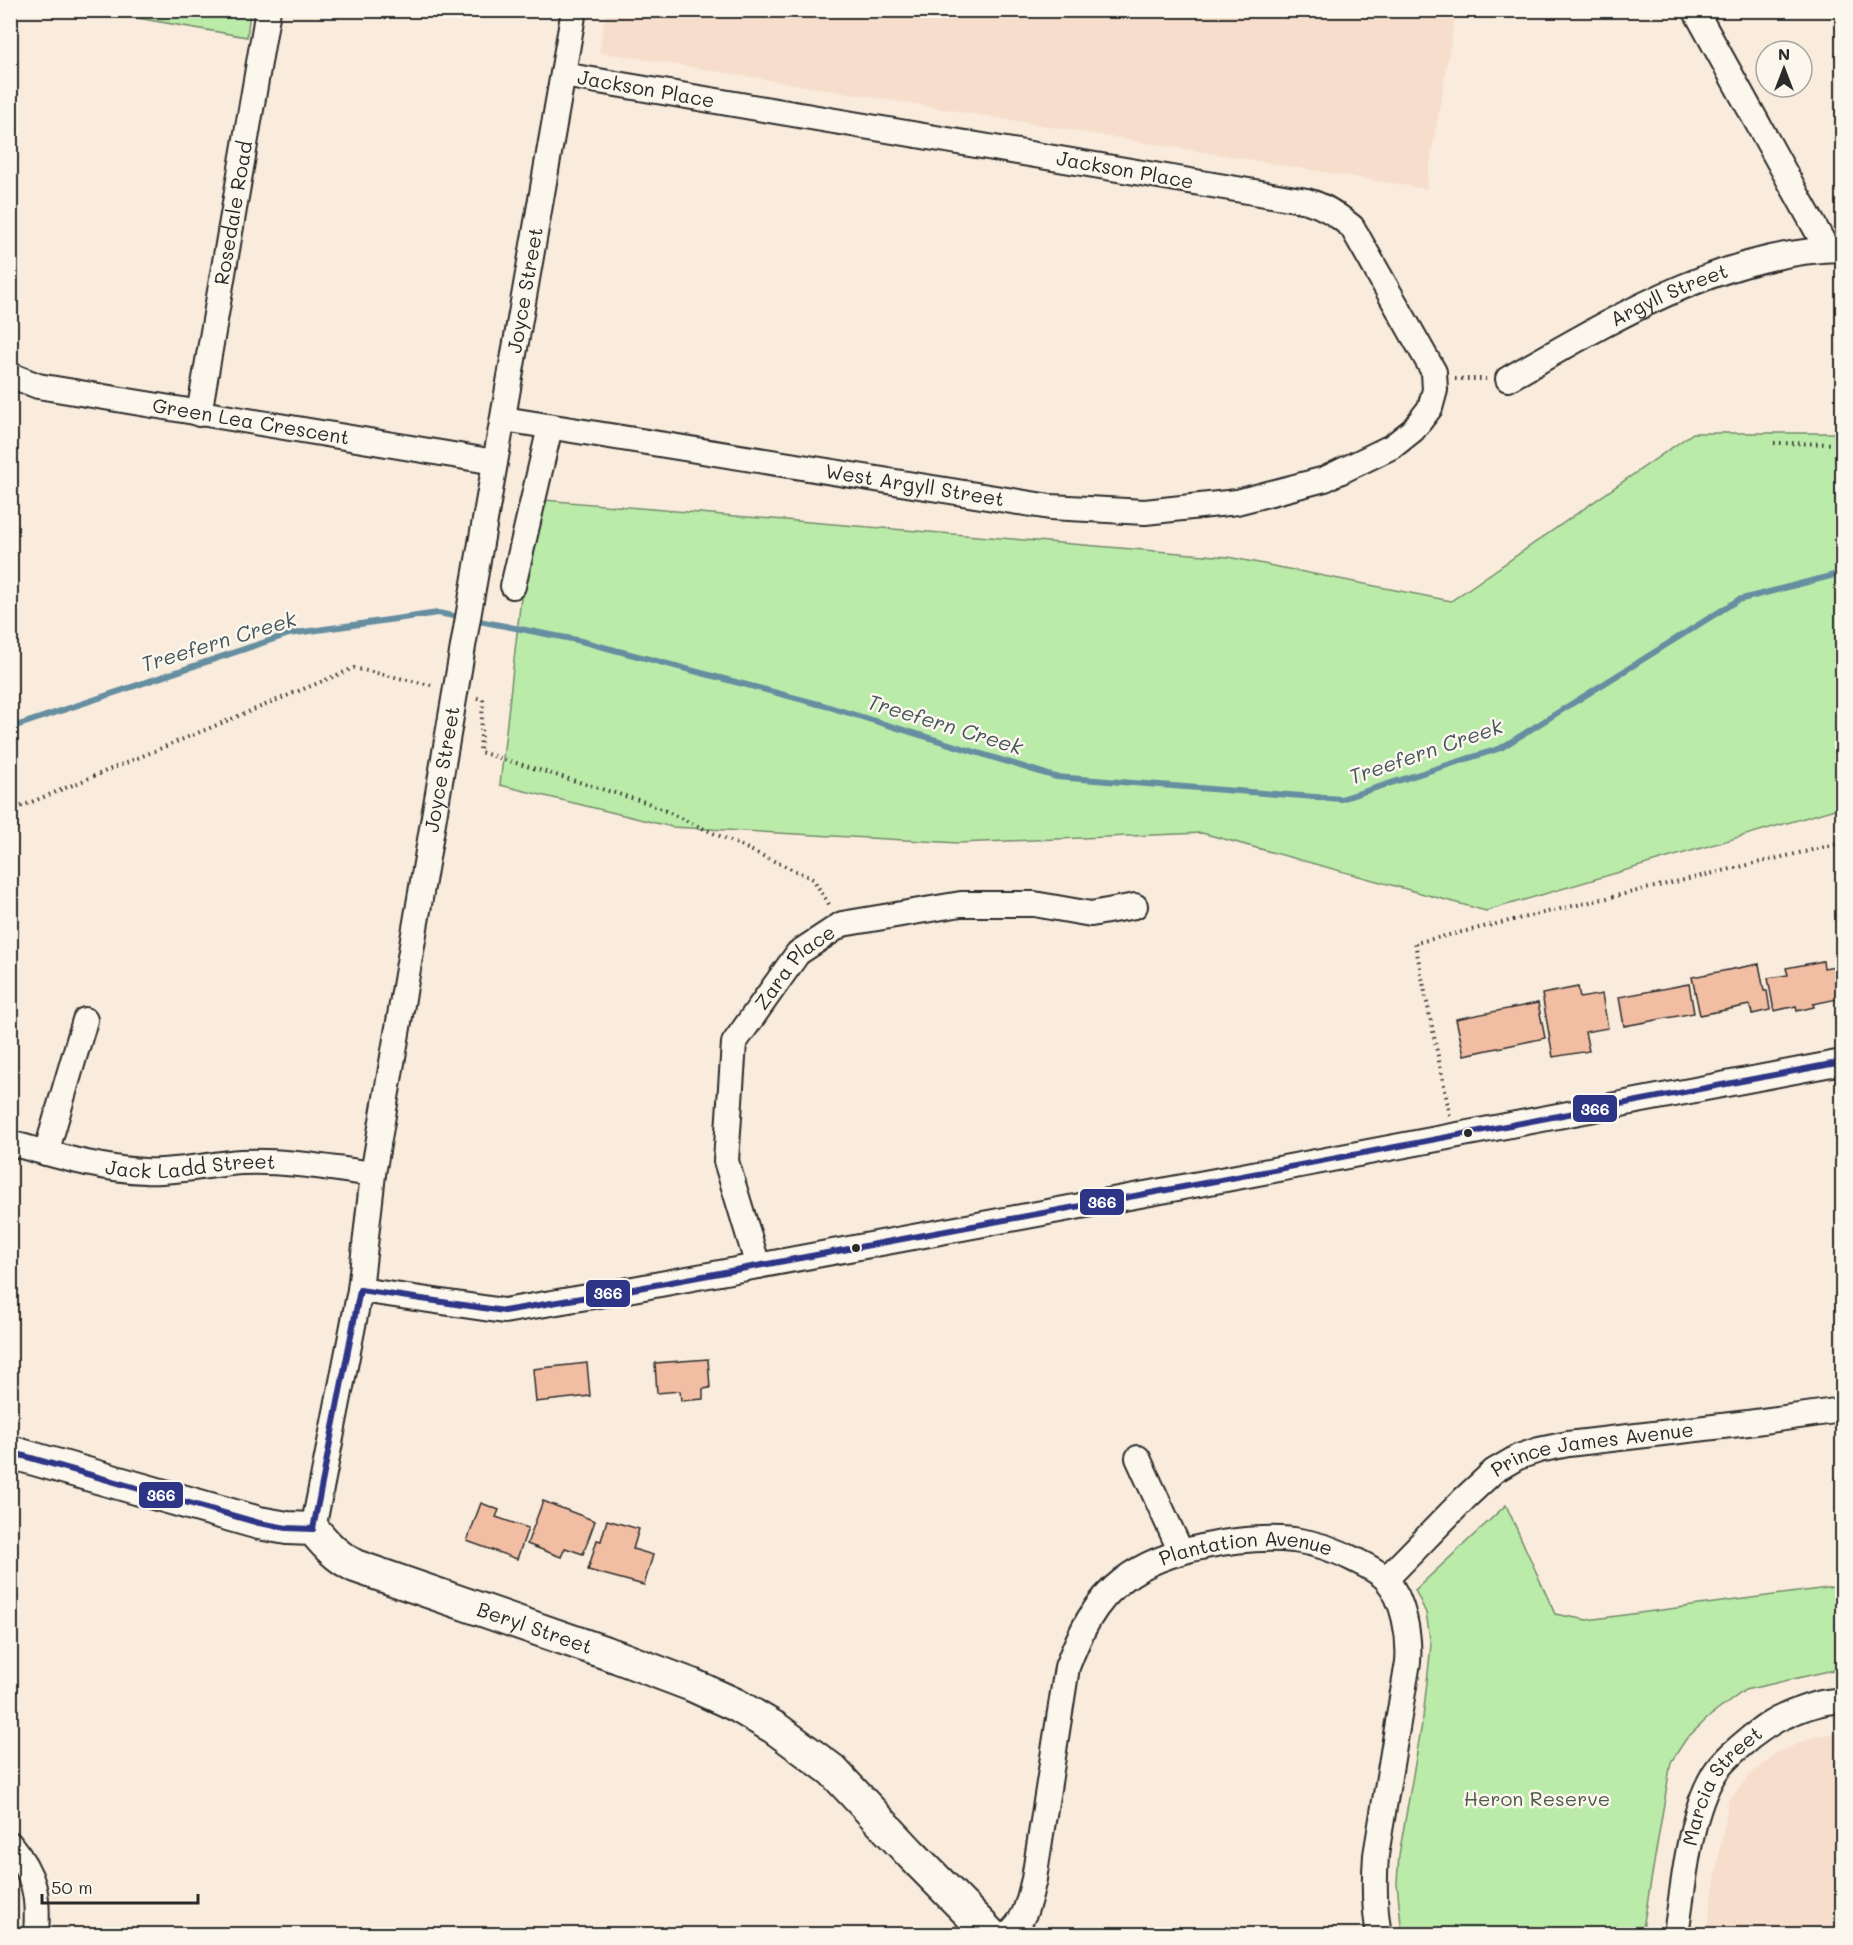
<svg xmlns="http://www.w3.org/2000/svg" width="1853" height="1945" viewBox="0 0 1853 1945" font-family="Mali,sans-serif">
<rect width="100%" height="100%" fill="#f9ecdd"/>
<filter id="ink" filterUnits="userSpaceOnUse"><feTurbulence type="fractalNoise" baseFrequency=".0167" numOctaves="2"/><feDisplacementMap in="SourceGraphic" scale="12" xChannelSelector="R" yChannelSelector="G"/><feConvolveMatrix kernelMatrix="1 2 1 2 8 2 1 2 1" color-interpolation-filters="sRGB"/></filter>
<g filter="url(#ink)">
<g fill="#f7decc">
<polygon points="606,10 1456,10 1456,11 1426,189 599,52"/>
<polygon points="1842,1733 1842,1934 1706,1934 1728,1801 1750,1775 1776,1753 1816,1736"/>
</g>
<g fill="#bbeba9" stroke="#738b6a" stroke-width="1.5">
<polygon points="109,11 109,10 250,11 247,37 109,13"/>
<polygon points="1693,433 1842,433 1842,807 1486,911 1202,833 959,843 672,827 500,785 532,499 1228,557 1451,601"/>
<polygon points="1506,1505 1555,1614 1587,1620 1842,1586 1842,1670 1833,1670 1745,1690 1710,1716 1686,1739 1671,1762 1642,1934 1402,1934 1397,1883 1399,1855 1423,1718 1431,1645 1426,1613 1415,1590"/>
</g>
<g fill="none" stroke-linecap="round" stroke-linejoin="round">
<g stroke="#668ea1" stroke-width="6">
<polyline points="474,620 577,640 826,706 1056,777 1341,799 1501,748 1738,600 1842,573"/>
<polyline points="10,728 289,634 438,613 464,618"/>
</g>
</g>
<g fill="#f2bea3" stroke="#2b2b2b" stroke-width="1.5">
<polygon points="1823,961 1824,968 1842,965 1842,998 1813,1004 1814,1007 1797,1011 1796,1006 1774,1011 1768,978 1788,975 1786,968"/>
<polygon points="1759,964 1764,991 1767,991 1770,1010 1752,1014 1750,1005 1700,1015 1692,977"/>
<polygon points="1689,984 1694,1013 1624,1026 1619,997"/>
<polygon points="1578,987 1580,998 1602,994 1608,1028 1585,1032 1589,1051 1553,1057 1542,994"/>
<polygon points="1538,1003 1545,1038 1464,1055 1456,1019"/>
<polygon points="708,1359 710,1388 703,1389 703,1399 681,1401 680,1391 657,1393 655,1363"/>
<polygon points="587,1363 590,1396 536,1402 533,1369"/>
<polygon points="543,1501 595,1521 583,1554 565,1548 561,1557 527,1544"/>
<polygon points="481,1503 499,1510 496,1517 528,1528 517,1559 467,1541"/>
<polygon points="607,1520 639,1529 633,1549 653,1555 644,1585 588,1570 597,1540 601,1541"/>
</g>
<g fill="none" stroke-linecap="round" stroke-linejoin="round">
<g stroke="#2b2b2b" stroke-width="28">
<g id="minor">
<polyline points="1695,10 1827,249"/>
<path id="s1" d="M10,375L38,386L495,462"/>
<path id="s2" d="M1508,379C1610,321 1723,251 1842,249"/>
<path id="s3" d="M199,414L268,10"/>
<path id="s4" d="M504,419L1050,507L1145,512L1237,502L1325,479L1393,446L1413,430L1430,408L1435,390L1434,372L1352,227C1338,215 1325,206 1307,201L563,75"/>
<polyline points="513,586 550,427"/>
<path id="s5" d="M10,1143C55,1155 98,1169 145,1171C174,1173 211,1164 241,1162C285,1160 329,1168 373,1174"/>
<polyline points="46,1153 85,1020"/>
<path id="s6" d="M758,1266L726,1161L734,1043L798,953L842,924L961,904H1034L1091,914L1135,906"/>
<polyline points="360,1290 504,1311 617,1292 1226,1179 1842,1062"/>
<polyline points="1138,1458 1181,1552"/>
<path id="s7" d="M313,1529L360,1290L373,1174L466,629L574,10"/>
<path id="s8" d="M1386,1579L1465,1498L1494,1471L1518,1457L1539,1450L1568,1444L1748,1423L1842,1410"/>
<path d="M10,1844C35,1875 39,1895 36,1934"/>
<path id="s9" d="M1008,1934C1027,1918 1028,1902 1034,1879L1067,1667C1080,1633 1094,1602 1123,1580C1163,1548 1245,1535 1294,1540C1316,1543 1336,1550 1355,1560C1365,1565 1378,1571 1386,1579C1404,1600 1410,1636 1408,1662L1376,1855C1374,1882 1374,1908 1379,1934"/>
<path id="s10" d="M1676,1934C1684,1885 1688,1817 1714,1774C1723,1760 1738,1748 1750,1738C1762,1729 1772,1721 1785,1716C1802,1708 1823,1700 1842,1701"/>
</g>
</g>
<g stroke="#2b2b2b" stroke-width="36">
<g id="major">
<path id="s11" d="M10,1452L259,1523L287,1528L313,1529C326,1545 337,1557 355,1566L618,1657L692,1685L736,1705L775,1728L832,1770L911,1854L990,1934"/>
</g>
</g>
<g stroke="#2b2b2b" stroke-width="4" stroke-dasharray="1.5 4.5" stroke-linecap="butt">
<polyline points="1455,379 1486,379"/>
<polyline points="1774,443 1842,444"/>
<polyline points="477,698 483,700 480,752 648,803 813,879 830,906"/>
<polyline points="10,811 354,668 435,686"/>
<polyline points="1450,1115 1415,943 1842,843"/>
</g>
<use href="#minor" stroke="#fbf7ec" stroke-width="24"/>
<use href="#major" stroke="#fbf7ec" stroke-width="32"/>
<g stroke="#fbf7ec" stroke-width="10">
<g id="bus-1">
<polyline points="360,1290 504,1311 617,1292 1226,1179 1842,1062"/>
<polyline points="10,1452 259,1523 287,1528 313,1529"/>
<polyline points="313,1529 360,1290"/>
</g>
</g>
<use href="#bus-1" stroke="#2d3587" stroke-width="6"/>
</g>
</g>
<g fill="#2b2b2b" stroke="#fbf7ec" stroke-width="2">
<circle cx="1468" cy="1133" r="5"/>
<circle cx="856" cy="1248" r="5"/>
</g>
<g text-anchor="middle" stroke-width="5" stroke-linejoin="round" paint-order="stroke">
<g font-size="20" fill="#2b2b2b" stroke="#fbf7ec">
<text transform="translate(646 89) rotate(10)" y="7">Jackson Place</text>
<text transform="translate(1125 170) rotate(10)" y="7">Jackson Place</text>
<text dy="7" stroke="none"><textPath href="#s3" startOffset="204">Rosedale Road</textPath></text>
<text dy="7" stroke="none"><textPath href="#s7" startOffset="1257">Joyce Street</textPath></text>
<text dy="7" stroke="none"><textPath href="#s2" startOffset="182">Argyll Street</textPath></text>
<text dy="7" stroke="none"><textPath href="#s1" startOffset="246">Green Lea Crescent</textPath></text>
<text dy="7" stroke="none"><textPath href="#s4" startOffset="416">West Argyll Street</textPath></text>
<text dy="7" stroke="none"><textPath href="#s7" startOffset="771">Joyce Street</textPath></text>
<text dy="7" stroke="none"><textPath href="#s6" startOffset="326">Zara Place</textPath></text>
<text dy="7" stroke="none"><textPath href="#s5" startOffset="184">Jack Ladd Street</textPath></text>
<text dy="7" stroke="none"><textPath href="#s8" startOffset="255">Prince James Avenue</textPath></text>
<text dy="7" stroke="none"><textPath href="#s9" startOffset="512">Plantation Avenue</textPath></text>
<text dy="7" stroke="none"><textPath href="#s11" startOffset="560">Beryl Street</textPath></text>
<text dy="7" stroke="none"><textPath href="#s10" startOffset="159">Marcia Street</textPath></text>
</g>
<g font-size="20" fill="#4f5b4a" stroke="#fbf7ec">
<text x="1537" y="1806">Heron Reserve</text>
</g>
<g font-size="21" font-style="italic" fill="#44545c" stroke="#fbf7ec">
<text transform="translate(219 642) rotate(-17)" y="7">Treefern Creek</text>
<text transform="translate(945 725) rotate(17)" y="7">Treefern Creek</text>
<text transform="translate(1426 752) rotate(-19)" y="7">Treefern Creek</text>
</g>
</g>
<g stroke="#fbf7ec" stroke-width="2">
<rect x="1572" y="1094" width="46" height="29" rx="6" fill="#2d3587"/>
<rect x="1079" y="1188" width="46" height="28" rx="6" fill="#2d3587"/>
<rect x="585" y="1279" width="46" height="29" rx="6" fill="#2d3587"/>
<rect x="138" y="1481" width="46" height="28" rx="6" fill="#2d3587"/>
</g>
<g font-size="16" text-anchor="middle" font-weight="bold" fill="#fff">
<text x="1595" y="1115">366</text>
<text x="1102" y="1208">366</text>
<text x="608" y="1299">366</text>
<text x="161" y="1501">366</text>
</g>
<rect width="1853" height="1945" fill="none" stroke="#fbf7ec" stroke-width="36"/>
<rect x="18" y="18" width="1817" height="1909" fill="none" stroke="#2b2b2b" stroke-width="2" filter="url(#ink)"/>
<g transform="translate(1784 69)"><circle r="28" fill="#fbf7ec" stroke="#a8a59f" stroke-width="1.5"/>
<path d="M0-4.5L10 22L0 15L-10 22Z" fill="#2b2b2b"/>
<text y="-9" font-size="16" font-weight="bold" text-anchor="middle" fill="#2b2b2b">N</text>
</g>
<path d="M42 1894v9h156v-9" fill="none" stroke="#2b2b2b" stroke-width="3"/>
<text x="51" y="1894" font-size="18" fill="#2b2b2b" stroke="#fbf7ec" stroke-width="4.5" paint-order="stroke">50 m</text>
</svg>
